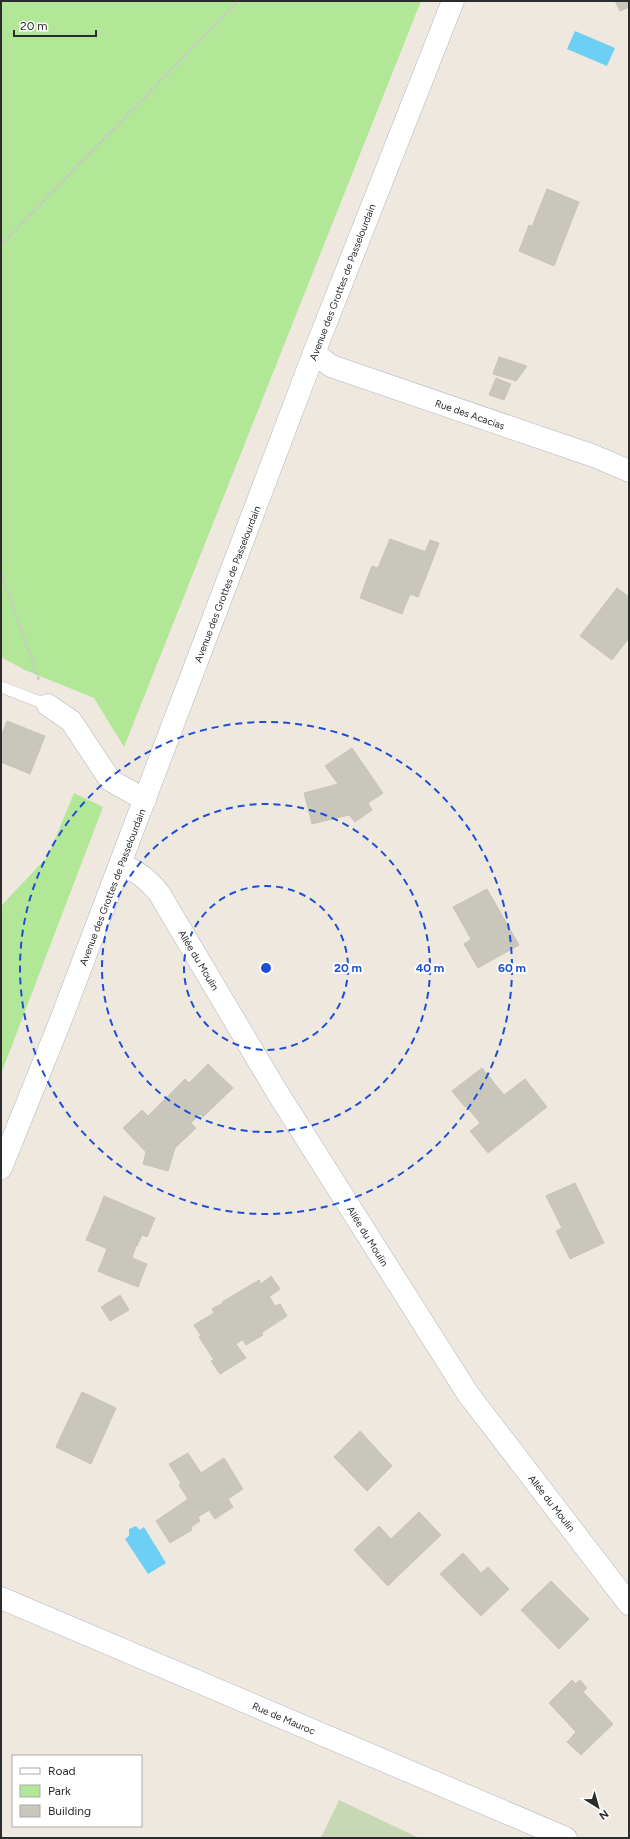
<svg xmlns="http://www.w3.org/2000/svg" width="630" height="1839" viewBox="0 0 630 1839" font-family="Figtree,sans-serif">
<rect width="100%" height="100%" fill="#eee8de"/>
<g fill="#b2e798">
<polygon points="1,1 421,1 124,747 94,698 25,670 1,657"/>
<polygon points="74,793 103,807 1,1074 1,906 48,856"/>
</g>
<polygon fill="#c6d9b4" points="339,1800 419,1838 321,1838"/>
<g fill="#6dcff4">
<polygon points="575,31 615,48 607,66 567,49"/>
<polygon points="136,1526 140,1530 144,1527 166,1563 148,1574 125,1539 129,1536 129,1529"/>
</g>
<g fill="#c9c6bc" stroke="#cac4b7">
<polygon points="615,1 629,1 629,7 620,11"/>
<polygon points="547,189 579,202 554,266 519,251 529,225 536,227 538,220 535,219"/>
<polygon points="535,219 538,220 536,227 533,225"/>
<polygon points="499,357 527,366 516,381 493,374"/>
<polygon points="496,378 511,384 504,400 489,395"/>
<polygon points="390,539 426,552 419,568 428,572 418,597 410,594 402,614 360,598 368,576 376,579 380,569 378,568"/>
<polygon points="430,540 439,543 428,572 419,568"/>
<polygon points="372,566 380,569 376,579 368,576"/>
<polygon points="617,588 629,597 629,638 612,660 580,636"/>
<polygon points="7,721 45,736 30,774 1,762 1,737"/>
<polygon points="352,748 383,793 368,803 372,810 355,822 349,815 312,824 304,793 338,784 325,766"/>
<polygon points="487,889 519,945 478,968 464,944 471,939 453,907"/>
<polygon points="208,1064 233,1088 203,1117 200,1114 191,1123 196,1128 175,1148 168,1171 143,1164 146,1152 123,1128 142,1110 148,1116 165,1099 169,1103"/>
<polygon points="482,1068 504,1095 525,1079 547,1107 488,1153 470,1131 483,1121 479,1116 476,1118 466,1106 465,1107 452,1091"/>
<polygon points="185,1079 189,1083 169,1103 165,1099"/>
<polygon points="479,1116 483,1121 480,1123 476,1118"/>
<polygon points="575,1183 604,1243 570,1259 556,1231 562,1228 546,1196"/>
<polygon points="104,1196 111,1199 104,1214 98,1212"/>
<polygon points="111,1199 155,1218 147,1237 140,1234 132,1258 147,1264 138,1287 107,1275 117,1253 86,1240 98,1212 104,1214"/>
<polygon points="140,1234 142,1235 137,1246 135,1245"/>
<polygon points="107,1249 117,1253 107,1275 98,1271"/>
<polygon points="271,1276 280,1289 269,1297 261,1284"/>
<polygon points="259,1280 275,1306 280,1304 287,1316 261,1333 259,1329 236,1344 246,1358 220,1374 211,1361 214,1360 199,1337 201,1336 194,1325 214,1313 212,1309 223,1303 222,1302"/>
<polygon points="120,1295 129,1310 110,1321 101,1307"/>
<polygon points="259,1329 263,1335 246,1345 243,1340"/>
<polygon points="82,1392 116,1408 91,1464 60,1449 74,1420 70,1417"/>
<polygon points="70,1417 74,1420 60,1449 56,1447"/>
<polygon points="360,1431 392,1466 367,1491 334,1457"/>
<polygon points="188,1453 201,1473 224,1458 243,1489 228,1499 233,1507 215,1519 209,1510 198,1517 200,1521 191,1527 192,1530 170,1543 156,1521 188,1499 179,1485 181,1483 169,1464"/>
<polygon points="419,1512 441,1535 398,1576 395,1573 385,1583 354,1550 379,1526 391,1539"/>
<polygon points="463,1553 481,1573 488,1567 509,1589 481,1616 440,1574"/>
<polygon points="395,1573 398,1576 388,1586 385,1583"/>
<polygon points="551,1581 589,1619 559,1649 521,1610"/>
<polygon points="572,1680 613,1724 581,1755 567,1742 576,1732 549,1703"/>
<polygon points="580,1680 587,1688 583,1692 575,1684"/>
</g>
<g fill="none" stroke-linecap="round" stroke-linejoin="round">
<g stroke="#b2b4c0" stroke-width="12">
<polyline id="lane" points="1,687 48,705"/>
</g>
<g stroke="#b2b4c0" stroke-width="23">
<g id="street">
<polyline points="314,353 331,366 594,456 629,471"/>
<polyline points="48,705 71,721 110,780 145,800"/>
<path d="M120,865C137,870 148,880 159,893L277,1092L468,1394L629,1604"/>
<polyline points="1,1168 60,1022 314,353 453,1"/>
</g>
</g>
<g stroke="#b2b4c0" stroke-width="23">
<polyline id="secondary" points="1,1598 566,1838"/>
</g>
<g stroke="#c8c8c8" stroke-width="2.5" stroke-dasharray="3 2" stroke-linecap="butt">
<polyline points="1,245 238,1"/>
<polyline points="1,573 39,680"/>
</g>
<use href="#lane" stroke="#fff" stroke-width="11"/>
<use href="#street" stroke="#fff" stroke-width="22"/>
<use href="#secondary" stroke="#fff" stroke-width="22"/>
</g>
<g fill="none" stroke="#1d4ed8" stroke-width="2" stroke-dasharray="7 5">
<circle cx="266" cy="968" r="82"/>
<circle cx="266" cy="968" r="164"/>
<circle cx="266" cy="968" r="246"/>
</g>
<g text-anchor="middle" stroke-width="4" stroke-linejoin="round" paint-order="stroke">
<g font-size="10" fill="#2c2c2c" stroke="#fff">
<text transform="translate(342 282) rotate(-69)" y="4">Avenue des Grottes de Passelourdain</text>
<text transform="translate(470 414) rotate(19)" y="4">Rue des Acacias</text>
<text transform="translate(227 584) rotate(-69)" y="4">Avenue des Grottes de Passelourdain</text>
<text transform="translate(112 887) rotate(-69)" y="4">Avenue des Grottes de Passelourdain</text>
<text transform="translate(199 960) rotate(59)" y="4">Allée du Moulin</text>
<text transform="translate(368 1236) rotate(58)" y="4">Allée du Moulin</text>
<text transform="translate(552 1503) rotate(52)" y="4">Allée du Moulin</text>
<text transform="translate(284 1718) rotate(23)" y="4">Rue de Mauroc</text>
</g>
</g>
<circle cx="266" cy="968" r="6" fill="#1d4ed8" stroke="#fff" stroke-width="2"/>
<g font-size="12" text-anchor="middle" font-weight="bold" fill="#1d4ed8" stroke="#fff" stroke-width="4" stroke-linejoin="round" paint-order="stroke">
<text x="348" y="972">20 m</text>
<text x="430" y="972">40 m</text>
<text x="512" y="972">60 m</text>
</g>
<rect width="630" height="1839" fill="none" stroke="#2c2c2c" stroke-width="4"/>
<rect x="12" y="1755" width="130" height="72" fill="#ffffff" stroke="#ababab"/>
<rect x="20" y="1768" width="20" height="6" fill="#ffffff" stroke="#ababab"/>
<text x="48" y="1775" font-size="12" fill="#2c2c2c">Road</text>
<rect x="20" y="1785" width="20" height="12" fill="#b2e798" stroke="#ababab"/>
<text x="48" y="1795" font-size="12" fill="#2c2c2c">Park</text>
<rect x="20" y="1805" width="20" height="12" fill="#c9c6bc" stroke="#ababab"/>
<text x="48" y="1815" font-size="12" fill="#2c2c2c">Building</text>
<g transform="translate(598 1807) rotate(143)" stroke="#ffffff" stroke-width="3" paint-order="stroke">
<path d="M0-3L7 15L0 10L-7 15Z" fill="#2c2c2c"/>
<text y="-6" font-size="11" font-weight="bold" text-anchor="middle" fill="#2c2c2c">N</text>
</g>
<path d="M14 30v6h82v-6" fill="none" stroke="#2c2c2c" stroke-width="2"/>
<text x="20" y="30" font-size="12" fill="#2c2c2c" stroke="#ffffff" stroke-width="3" paint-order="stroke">20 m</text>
</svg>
